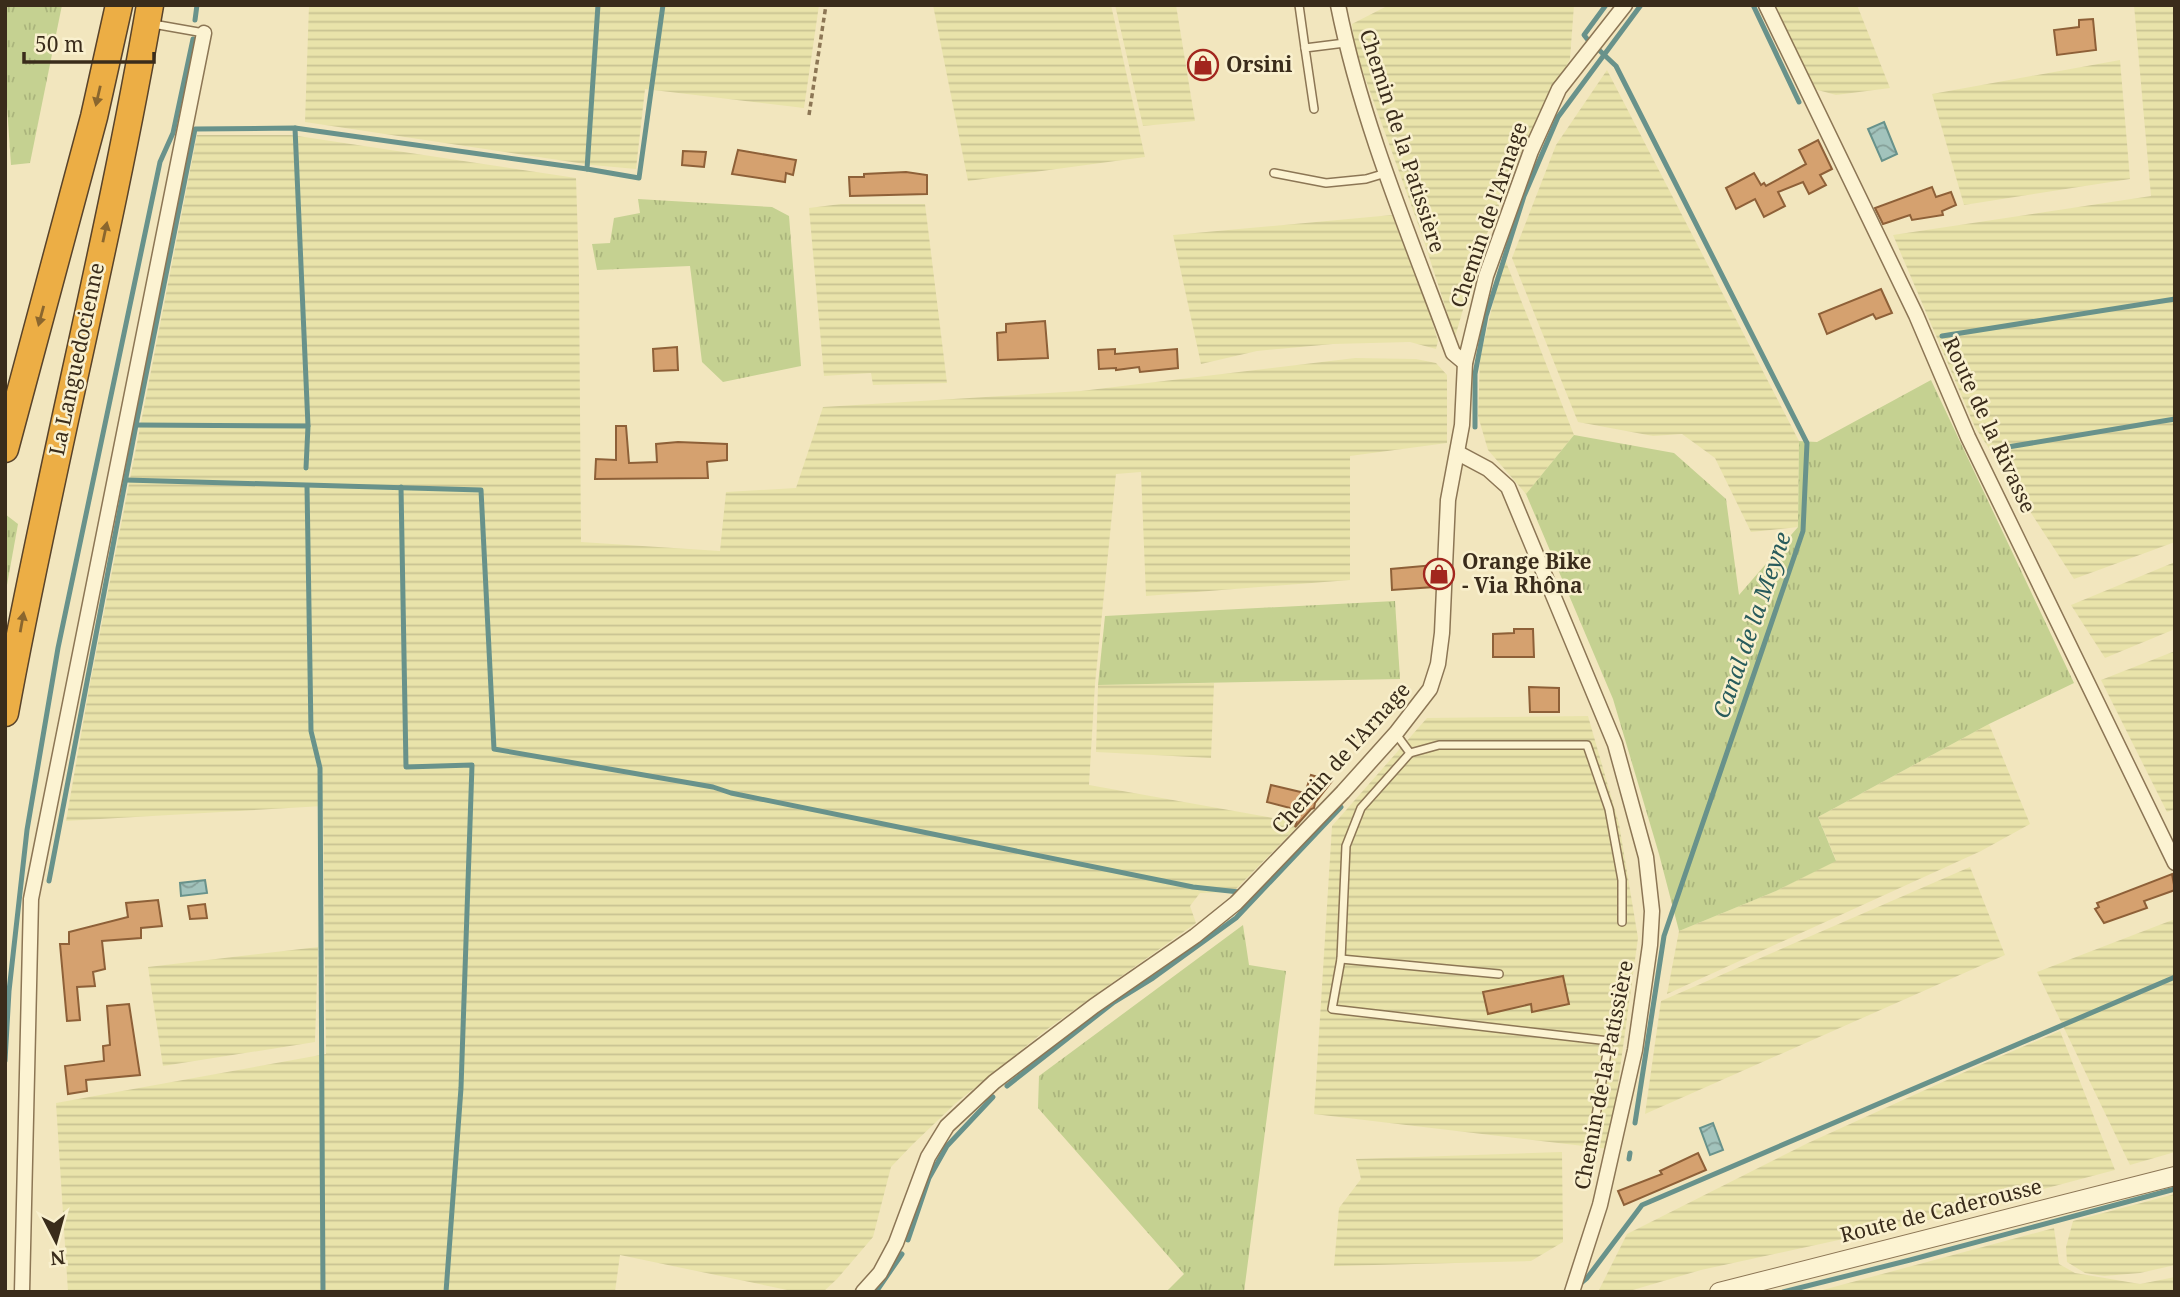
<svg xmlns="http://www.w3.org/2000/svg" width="2180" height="1297" viewBox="0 0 2180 1297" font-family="'Noto Serif',serif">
<defs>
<pattern id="farmland-rules" width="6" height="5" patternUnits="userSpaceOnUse" patternTransform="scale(1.75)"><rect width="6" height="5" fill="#e9e3aa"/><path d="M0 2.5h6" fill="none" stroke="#c9c392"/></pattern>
<pattern id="grass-tufts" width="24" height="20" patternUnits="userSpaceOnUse" patternTransform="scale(1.75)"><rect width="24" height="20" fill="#c5d191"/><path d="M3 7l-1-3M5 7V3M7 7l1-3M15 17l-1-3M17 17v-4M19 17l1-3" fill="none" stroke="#aab47c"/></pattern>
<pattern id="water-waves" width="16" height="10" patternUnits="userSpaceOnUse" patternTransform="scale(1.75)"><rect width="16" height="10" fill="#a2c3bc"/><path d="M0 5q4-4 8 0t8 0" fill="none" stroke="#859f98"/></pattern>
</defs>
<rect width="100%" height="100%" fill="#f2e6be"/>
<g fill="url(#farmland-rules)">
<polygon points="309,5 819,5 804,108 645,89 636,169 592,165 305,122"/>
<polygon points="933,5 1111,5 1145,157 968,181"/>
<polygon points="1115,5 1176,5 1195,121 1143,126"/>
<polygon points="1389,5 1574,5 1570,59 1523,148 1481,248 1455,337 1422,235 1355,50 1352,24"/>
<polygon points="1774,5 1857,5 1890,88 1836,95 1814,89"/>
<polygon points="2134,5 2175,5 2175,542 2074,579 1975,427 1893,235 2151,196"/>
<polygon points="2120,60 2130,179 1964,205 1932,94"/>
<polygon points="1607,70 1799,441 1798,527 1751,532 1715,458 1682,434 1653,436 1578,422 1512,258 1556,145"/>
<polygon points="197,135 291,135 576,178 579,274 581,542 720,551 726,492 796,488 823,407 1081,391 1355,358 1416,359 1436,363 1447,375 1447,443 1350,456 1350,580 1146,596 1141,472 1116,474 1095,684 1089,785 1301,823 1233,892 1200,893 1190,906 1196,923 1046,1030 956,1103 913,1144 891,1167 873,1237 837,1279 823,1292 797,1292 620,1255 615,1292 68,1292 56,1103 326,1054 323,806 66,821 89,689"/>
<polygon points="841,204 925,204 947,383 873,385 871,373 824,376 809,208"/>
<polygon points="1392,215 1427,305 1438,341 1436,349 1410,342 1333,344 1257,351 1201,364 1173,235"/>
<polygon points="1504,257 1574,435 1526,494 1488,450 1478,416 1480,358"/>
<polygon points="2175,562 2175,629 2105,658 2071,605"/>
<polygon points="2175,651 2175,809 2167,812 2101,680"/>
<polygon points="1214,683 1211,758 1096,752 1098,685"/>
<polygon points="1588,716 1619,824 1638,938 1609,1149 1314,1114 1332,826 1427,718"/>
<polygon points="1989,724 2030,824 1981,851 1667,994 1679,931 1776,891 1836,860 1818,817"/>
<polygon points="1970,867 2005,955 1645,1114 1661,1001"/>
<polygon points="2175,919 2175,1152 2130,1165 2037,972"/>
<polygon points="318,947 315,1042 163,1066 148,967"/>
<polygon points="2060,1031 2115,1170 1912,1224 1701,1270 1626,1292 1598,1292 1627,1234 1808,1143 1978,1066"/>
<polygon points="1562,1152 1563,1242 1531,1261 1334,1266 1339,1208 1361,1179 1356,1159"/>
<polygon points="2175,1194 2175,1265 2140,1273 2104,1276 2085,1273 2067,1262 2066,1247 2073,1221"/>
<polygon points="2054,1228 2059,1264 2075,1273 2140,1284 2175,1277 2175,1292 1815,1292"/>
</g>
<g fill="url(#grass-tufts)">
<polygon points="5,5 62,5 30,163 11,165 5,77"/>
<polygon points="638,199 772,207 789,216 801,366 723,382 702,362 690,266 597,270 592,244 610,243 614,218 640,213"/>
<polygon points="1931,380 2074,683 1989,724 1818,817 1836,861 1776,891 1679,931 1659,854 1613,699 1526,494 1574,435 1674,453 1726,499 1739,595 1798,527 1799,441 1817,442"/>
<polygon points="5,514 18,524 5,596"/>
<polygon points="1395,601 1400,679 1098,685 1105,616"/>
<polygon points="1243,925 1249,965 1286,971 1244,1292 1166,1292 1184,1274 1038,1108 1039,1076"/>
</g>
<g fill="url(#water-waves)" stroke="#68928b" stroke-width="2">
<polygon points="1884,122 1897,154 1882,161 1868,129"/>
<polygon points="205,880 207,893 181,896 180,883"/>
<polygon points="1713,1123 1723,1150 1710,1155 1700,1128"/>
</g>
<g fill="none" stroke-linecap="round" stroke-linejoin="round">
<g stroke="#68928b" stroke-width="5">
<polyline points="598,5 587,169 639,178 663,5"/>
<polyline points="1753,5 1799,102"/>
<polyline points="195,20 197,5"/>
<polyline points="1588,40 1584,35 1606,5"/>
<polyline points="1599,50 1616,66 1807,443 1803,531 1664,936 1635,1123"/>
<polyline points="295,128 308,426"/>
<polyline points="1942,336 2175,299"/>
<polyline points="136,425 308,426 306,468"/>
<polyline points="1475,427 1475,374 1486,316 1524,196 1558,117 1641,5"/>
<polyline points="1996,449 2175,419"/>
<polyline points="126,480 481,490 494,749 713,787 731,793 1193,887 1239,892"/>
<polyline points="307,486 311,731 320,768 323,1292"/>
<polyline points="401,487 406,767 472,765 461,1088 446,1292"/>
<polyline points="49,881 136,425 195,129 295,128 587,169"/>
<polyline points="5,1061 9,991 27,830 58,648 160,162 173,133 193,39"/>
<polyline points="1007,1086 1114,1002 1153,978 1236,918 1341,807"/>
<polyline points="1629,1159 1630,1153"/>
<polyline points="908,1240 929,1178 947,1146 993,1097"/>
<polyline points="1581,1283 1587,1278 1642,1205 2175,977"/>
<polyline points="876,1292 902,1254"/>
<polyline points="1783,1292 1910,1260 2175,1189"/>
</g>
</g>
<g fill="#d5a16f" stroke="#8e6038" stroke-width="2">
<polygon points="2093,19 2096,50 2057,55 2054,30 2079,27 2079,20"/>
<polygon points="1818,140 1832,169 1820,175 1826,185 1809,194 1803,182 1778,192 1785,206 1764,217 1755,199 1736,209 1726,188 1754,173 1761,185 1764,183 1766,186 1806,164 1799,150"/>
<polygon points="738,150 796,160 793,175 786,173 785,182 732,174"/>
<polygon points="683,151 706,152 704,167 682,165"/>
<polygon points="906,172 927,175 927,194 850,196 849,177 864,177 864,174"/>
<polygon points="1932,187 1936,197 1951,192 1956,205 1942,211 1943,215 1912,220 1910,215 1883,224 1875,208"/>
<polygon points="1881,289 1892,313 1876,319 1873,314 1827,334 1819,314"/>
<polygon points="1045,321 1048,358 998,360 997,333 1006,332 1006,324"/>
<polygon points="677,347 678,370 654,371 653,349"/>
<polygon points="1115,349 1115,354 1177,349 1178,368 1140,372 1139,367 1116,370 1116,368 1099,369 1098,350"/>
<polygon points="616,426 626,426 629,463 657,462 656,444 678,442 727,444 727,460 707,462 708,478 595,479 596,459 616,460"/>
<polygon points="1434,565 1434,587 1392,590 1391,569"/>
<polygon points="1514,629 1533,629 1534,657 1493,657 1493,634 1514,633"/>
<polygon points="1529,687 1559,688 1559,712 1530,712"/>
<polygon points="1311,775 1332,781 1315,803 1314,808 1311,809 1295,827 1301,805 1296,803 1294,809 1267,802 1271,785 1305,793"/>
<polygon points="2172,874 2175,890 2144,901 2147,908 2104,923 2095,909 2099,907 2097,903"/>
<polygon points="158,900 162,926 141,928 141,938 102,941 105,969 93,972 95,986 77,987 80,1020 67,1021 60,944 69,944 69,932 128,917 126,903"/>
<polygon points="205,904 207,918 190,919 188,906"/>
<polygon points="1563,976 1569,1004 1532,1012 1531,1004 1488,1014 1483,992"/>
<polygon points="129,1004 140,1075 86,1080 87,1091 68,1094 65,1066 104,1061 103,1046 110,1045 107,1006"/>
<polygon points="1698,1153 1706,1170 1624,1205 1618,1191 1662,1174 1660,1171"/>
</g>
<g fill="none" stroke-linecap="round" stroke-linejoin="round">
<g stroke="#8c7655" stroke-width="10">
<g id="service">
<polyline points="1299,5 1305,48"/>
<polyline points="153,24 204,33"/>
<polyline points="1314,109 1305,48 1345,43"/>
<polyline points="1274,173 1326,183 1366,179 1386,173"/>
<polyline points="1396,734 1410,753 1361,808 1346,846 1341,959 1332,1009 1609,1041 1594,1127"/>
<polyline points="1410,753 1439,745 1587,745 1609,809 1622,880 1622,922"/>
<polyline points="1341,959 1499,974"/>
</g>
</g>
<g stroke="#8c7655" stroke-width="17">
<g id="minor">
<path d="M1338,5C1362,125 1411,239 1453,353L1465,363"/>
<polyline points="1766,5 1916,315 1968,437 2175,863"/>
<polyline points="1458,453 1488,469 1508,487 1615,744 1646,857 1652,911 1650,945 1635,1050 1600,1205 1572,1292"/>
<polyline points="22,1292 31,899 204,33"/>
<polyline points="863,1292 880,1273 896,1243 928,1157 947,1126 994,1082 1094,1006 1195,936 1236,903 1343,792 1396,733 1430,689 1438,664 1442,633 1448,500 1462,425 1465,363 1486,276 1531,151 1559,89 1625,5"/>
</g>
</g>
<g stroke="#8c7655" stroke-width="20">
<polyline id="tertiary" points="1719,1292 2175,1176"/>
</g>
<g stroke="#59432a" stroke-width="29">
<g id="motorway">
<polyline points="5,449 94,117 119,5"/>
<path d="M5,713C48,476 109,243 150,5"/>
</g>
</g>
<polyline stroke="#8c7655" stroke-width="3.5" stroke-dasharray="5 3.5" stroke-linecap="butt" points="809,115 826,5"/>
<use href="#service" stroke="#fcf3d2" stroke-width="7"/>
<use href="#minor" stroke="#fcf3d2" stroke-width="14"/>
<use href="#tertiary" stroke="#fcf3d2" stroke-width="18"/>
<use href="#motorway" stroke="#ecae45" stroke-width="26"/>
</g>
<defs><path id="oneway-solid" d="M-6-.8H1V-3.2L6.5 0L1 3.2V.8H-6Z" transform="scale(1.75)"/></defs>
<g fill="#8a662e">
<use href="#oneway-solid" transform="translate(98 96) rotate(103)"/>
<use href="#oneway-solid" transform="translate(105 232) rotate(-78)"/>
<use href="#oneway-solid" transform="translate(41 316) rotate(105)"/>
<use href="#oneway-solid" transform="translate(22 622) rotate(-80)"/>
</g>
<defs>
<g id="shop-ring" transform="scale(1.575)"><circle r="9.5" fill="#f9f0ce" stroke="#a2261e" stroke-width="1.5"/><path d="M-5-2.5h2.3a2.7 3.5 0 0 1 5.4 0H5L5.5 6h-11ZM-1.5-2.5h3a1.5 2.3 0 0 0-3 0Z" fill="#a2261e"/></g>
</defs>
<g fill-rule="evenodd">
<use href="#shop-ring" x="1203" y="65"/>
<use href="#shop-ring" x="1439" y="574"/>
</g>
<g text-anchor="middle" stroke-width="5" stroke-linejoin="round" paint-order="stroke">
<g font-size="21" font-weight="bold" fill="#3a2c1b" stroke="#f9f0ce" text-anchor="start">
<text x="1226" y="72">Orsini</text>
<text x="1462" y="569">Orange Bike<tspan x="1462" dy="24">- Via Rhôna</tspan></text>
</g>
<g font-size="21" fill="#3a2c1b" stroke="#f9f0ce">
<text transform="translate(1402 141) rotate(72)" y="7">Chemin de la Patissière</text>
<text transform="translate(1489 215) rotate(-71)" y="7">Chemin de l'Arnage</text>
<text transform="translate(77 359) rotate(-78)" y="7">La Languedocienne</text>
<text transform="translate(1989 425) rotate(65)" y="7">Route de la Rivasse</text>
<text transform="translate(1341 758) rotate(-48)" y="7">Chemin de l'Arnage</text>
<text transform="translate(1604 1075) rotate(-79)" y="7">Chemin de la Patissière</text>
<text transform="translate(1941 1211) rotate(-14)" y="7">Route de Caderousse</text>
</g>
<g font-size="23" font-style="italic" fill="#285b5c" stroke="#f9f0ce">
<text transform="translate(1752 625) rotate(-71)" y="8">Canal de la Meyne</text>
</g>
</g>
<rect width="2180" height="1297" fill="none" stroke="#3a2c1b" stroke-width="14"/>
<g transform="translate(56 1241) rotate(174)" stroke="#f9f0ce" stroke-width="5" paint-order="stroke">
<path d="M0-5L12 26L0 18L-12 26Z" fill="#3a2c1b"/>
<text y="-10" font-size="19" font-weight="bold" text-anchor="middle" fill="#3a2c1b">N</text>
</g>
<path d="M24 52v10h130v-10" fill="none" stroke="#3a2c1b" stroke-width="3.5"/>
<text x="35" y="52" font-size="21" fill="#3a2c1b" stroke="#f9f0ce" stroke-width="5" paint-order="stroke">50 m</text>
</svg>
